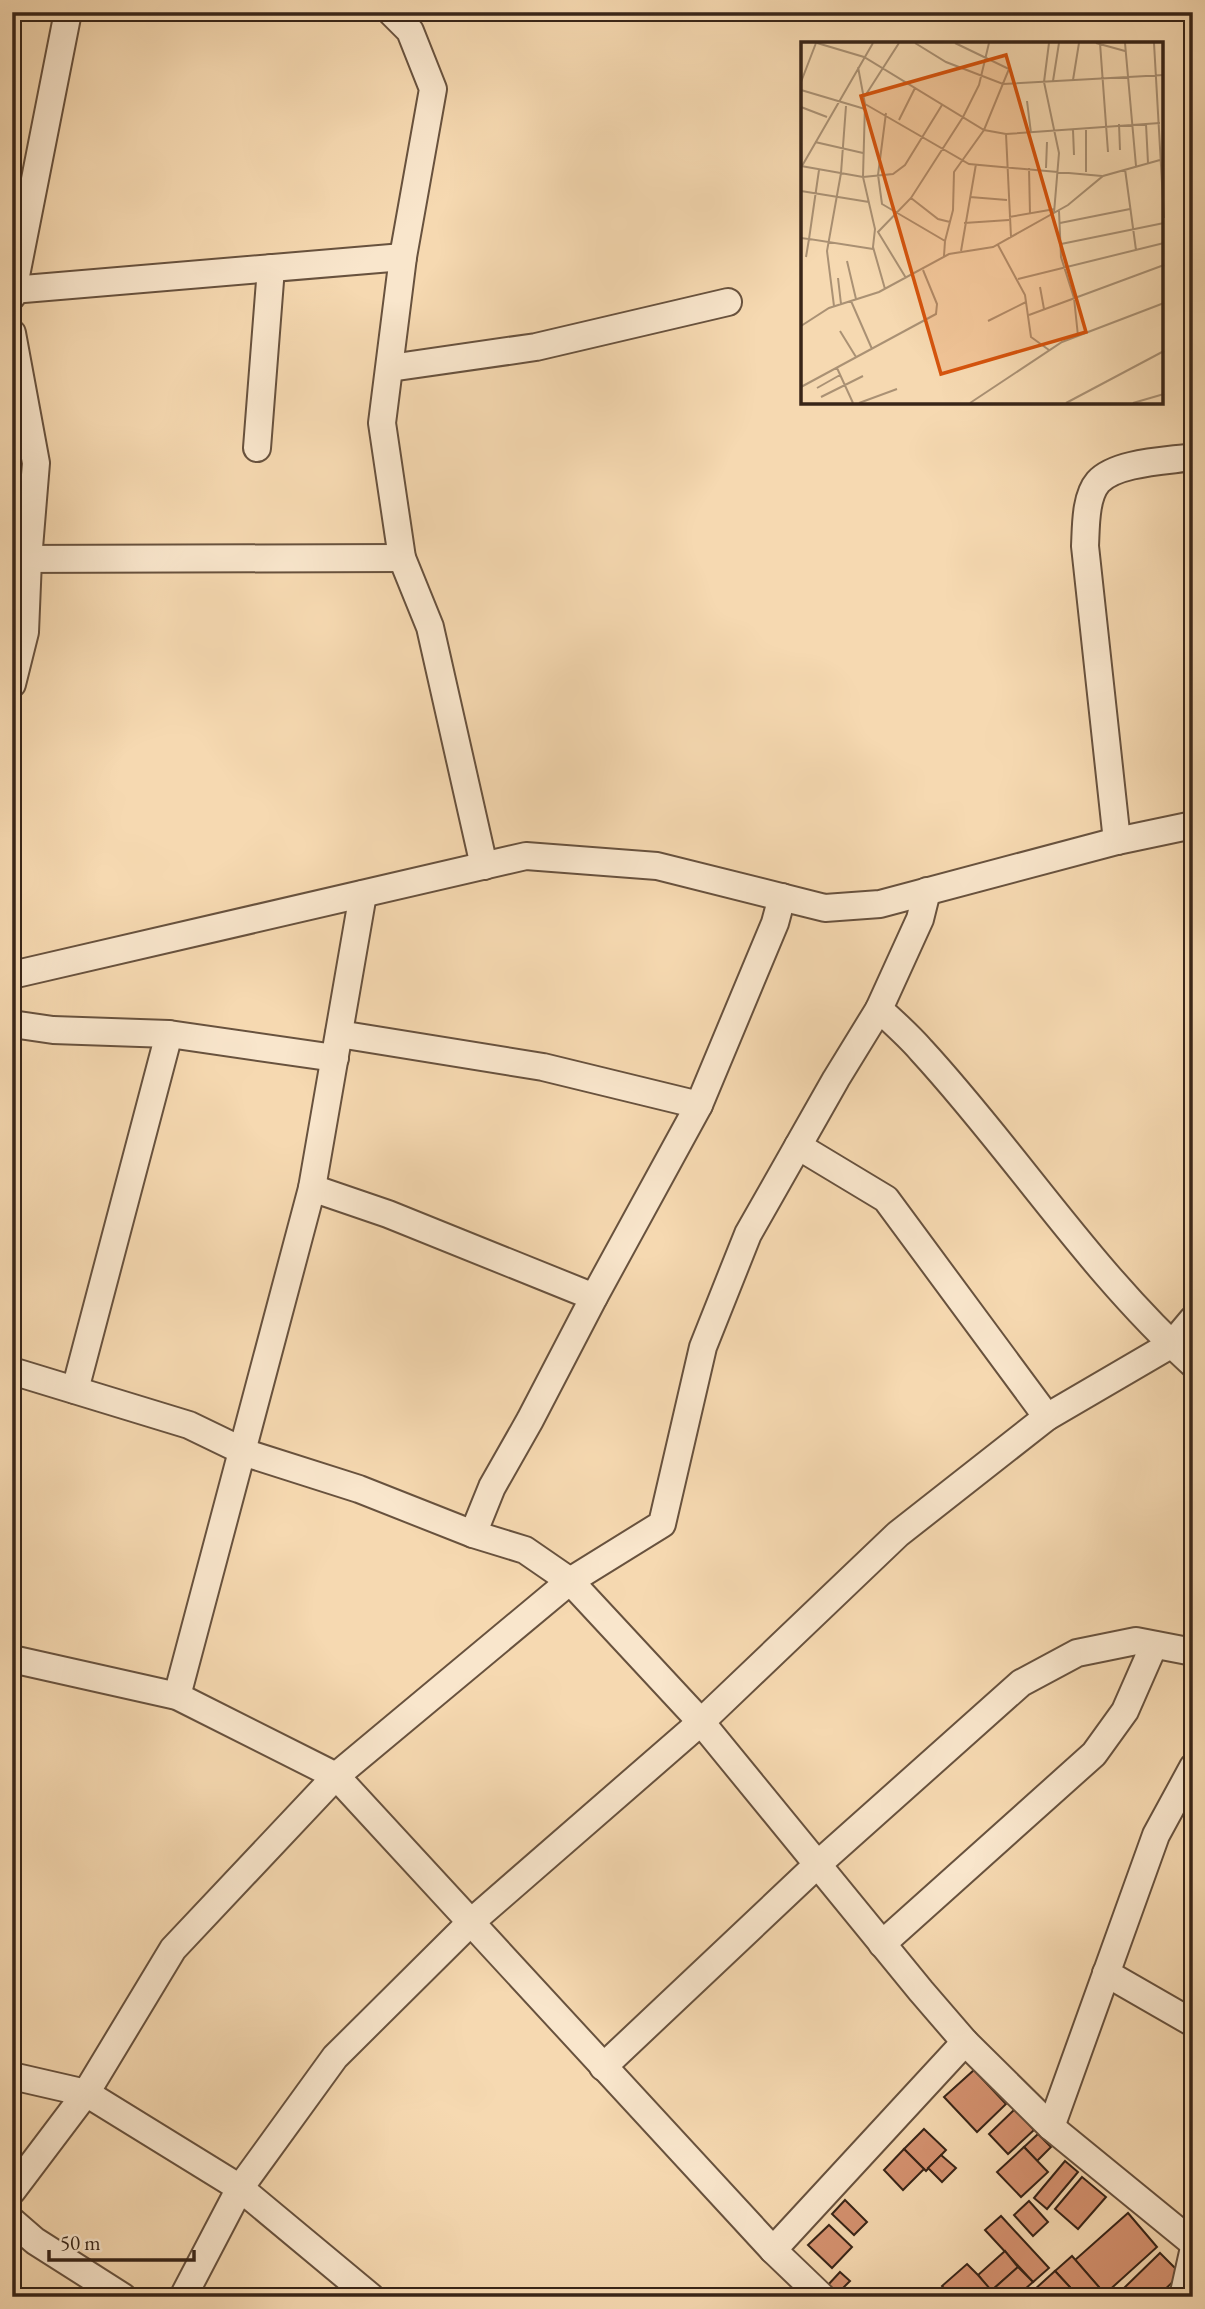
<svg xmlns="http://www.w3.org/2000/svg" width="1205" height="2309" viewBox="0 0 1205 2309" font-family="'EB Garamond',serif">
<rect width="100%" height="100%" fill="#f6d9b1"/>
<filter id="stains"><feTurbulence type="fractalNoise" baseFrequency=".00286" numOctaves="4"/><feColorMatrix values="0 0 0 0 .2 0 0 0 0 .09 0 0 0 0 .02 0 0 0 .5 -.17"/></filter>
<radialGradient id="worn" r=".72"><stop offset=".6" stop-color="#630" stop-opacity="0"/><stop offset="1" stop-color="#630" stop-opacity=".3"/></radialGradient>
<g fill="#d59270" stroke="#382518" stroke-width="2">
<polygon points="974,2070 1006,2104 977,2132 944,2097"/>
<polygon points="1015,2109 1034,2130 1008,2154 989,2134"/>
<polygon points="924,2129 946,2150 926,2171 904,2149"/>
<polygon points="1038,2134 1051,2147 1037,2161 1024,2147"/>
<polygon points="1024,2147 1048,2172 1021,2197 997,2172"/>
<polygon points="904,2149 924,2169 903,2190 884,2170"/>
<polygon points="941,2155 956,2168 942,2182 928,2168"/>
<polygon points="1065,2161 1078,2172 1047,2209 1034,2198"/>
<polygon points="1082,2177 1106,2197 1078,2229 1055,2209"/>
<polygon points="845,2200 867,2222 854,2235 832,2214"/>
<polygon points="1029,2201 1048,2222 1033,2236 1014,2215"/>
<polygon points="1128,2213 1157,2247 1105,2294 1075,2260"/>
<polygon points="1001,2216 1049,2268 1033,2282 985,2230"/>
<polygon points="829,2225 852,2247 832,2268 808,2245"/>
<polygon points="1005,2251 1018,2267 991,2291 978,2275"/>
<polygon points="1160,2253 1181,2274 1157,2297 1130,2297 1123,2289"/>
<polygon points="1072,2256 1105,2294 1101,2297 1079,2297 1055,2271"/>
<polygon points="967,2264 978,2275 997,2297 952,2297 942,2286"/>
<polygon points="1018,2267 1033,2282 1016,2297 997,2297 991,2291"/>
<polygon points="1055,2271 1079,2297 1040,2297 1034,2290"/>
<polygon points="840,2272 850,2281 836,2295 827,2286"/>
</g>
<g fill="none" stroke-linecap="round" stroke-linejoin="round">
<g stroke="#68523e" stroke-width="30">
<g id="minor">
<polyline points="391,12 410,31 433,89 403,257 382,423 402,558 430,627 484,866"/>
<polyline points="12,290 403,257"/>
<polyline points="12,296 68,12"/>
<polyline points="12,333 36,463 28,560 25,632 12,684"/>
<polyline points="390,368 536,347 728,302"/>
<polyline points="257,448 271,268"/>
<polyline points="12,559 402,558"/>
<path d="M1117,841L1085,546C1086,528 1085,497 1098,482C1116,462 1167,461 1193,457"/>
<path d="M927,891L920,919L879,1009C893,1022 908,1035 921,1050C1015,1152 1089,1270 1193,1364"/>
<polyline points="12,975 526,856 657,866 825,908 880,904 1117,841 1193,825"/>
<polyline points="12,1024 53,1030 169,1034 335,1058"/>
<polyline points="339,1034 543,1067 699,1105"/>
<polyline points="798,1146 886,1199 1047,1417"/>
<polyline points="312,1188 388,1214 594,1297"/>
<polyline points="12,1371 189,1425 249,1454 359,1489 473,1534 525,1550 570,1581 701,1722 921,1991 965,2042 1051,2127 1193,2243"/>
<polyline points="75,1390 169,1034"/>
<polyline points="473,1534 492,1487 530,1420 594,1297 699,1105 775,923 782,897"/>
<polyline points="12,1659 177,1696 336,1776 773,2250 822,2297"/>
<polyline points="177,1696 312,1188 363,894"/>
<polyline points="882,1944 1094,1754 1125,1711 1154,1645"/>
<polyline points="1106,1973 1193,2023"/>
<polyline points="603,2067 817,1865 1021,1683 1077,1653 1136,1641 1193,1652"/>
<polyline points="12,2076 86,2093 240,2188 371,2297"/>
<polyline points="1051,2127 1156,1835 1193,1767"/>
<polyline points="12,2191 86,2093 173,1949 336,1776 570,1581 662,1524 703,1347 748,1234 836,1079 879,1009"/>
<polyline points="12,2221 35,2241 123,2297"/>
<polyline points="773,2250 965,2042"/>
<polyline points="183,2297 240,2188 335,2057 470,1923 701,1722 898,1534 1047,1417 1172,1344 1193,1319"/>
<polyline points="1183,2297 1193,2252"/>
</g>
</g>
<use href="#minor" stroke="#f9e6cc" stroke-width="26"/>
</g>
<g transform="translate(801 42)">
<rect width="362" height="362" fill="#f6d9b1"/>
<path fill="none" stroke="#aa9174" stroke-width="2" d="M16,1L63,15L183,88L205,92L359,81M114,1L145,20L202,42L363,33M248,1L243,40L258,111L253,171M295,1L324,9M299,1L307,110M324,1L335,124M353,1L363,176M57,25L64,62L62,135L74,187L72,205L84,247M272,38L278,1M252,39L258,1M0,40L15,1M0,48L64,67M64,54L98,1M226,59L230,91M64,62L168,122L301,134M0,65L26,75M85,71L77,133L81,162L144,199L143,214M98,78L114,46M318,82L319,108M345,82L347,121M285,86V130M272,88L273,113M205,92L210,195M14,100L62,111M0,124L62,135L92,132L104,123L141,63M1,124L72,1M228,126L229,172M245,126L246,100M324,127L335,208M18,128L8,197L72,207M0,149L68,160M169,155L206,158M110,156L137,177L149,180M258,169L260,215L273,256L277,294M208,175L254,167M163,181L208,178M259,181L329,167M0,196L8,197L5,215M144,199L152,168L153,130L183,88L208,27L154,1M260,202L363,181M197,203L224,253L230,295L248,308M160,209L175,122M46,219L55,257M37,236L40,262M105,236L77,190L110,156L162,75L178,43L188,1M217,237L363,201M239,245L243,267M50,259L71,307M33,264L26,209L40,131L45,64M228,273L363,223M187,279L225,260M0,284L28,266L78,250L148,212L192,205L267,163L302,134L359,118M39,289L55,315M36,326L52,361M0,345L135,272L136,262L122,228M16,346L39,333M20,355L62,334M58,361L96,347M169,361L261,300L363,261M265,361L363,309M332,361L363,352"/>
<path fill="#d6540d" fill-opacity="0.15" stroke="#d6540d" stroke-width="3.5" d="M205,13L285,290L140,332L60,54Z"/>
<rect width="362" height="362" fill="none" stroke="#382518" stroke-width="3.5"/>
</g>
<rect width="1205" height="2309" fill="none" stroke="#f6d9b1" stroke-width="42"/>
<rect x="14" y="14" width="1177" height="2281" fill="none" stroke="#382518" stroke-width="3.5"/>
<rect x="21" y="21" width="1163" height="2267" fill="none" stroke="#382518" stroke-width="2"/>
<path d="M49 2250v10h145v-10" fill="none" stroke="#382518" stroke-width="3.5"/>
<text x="60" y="2250" font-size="21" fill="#382518" stroke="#f9e6cc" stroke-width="5" paint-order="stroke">50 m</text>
<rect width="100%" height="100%" filter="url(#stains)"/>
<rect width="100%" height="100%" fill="url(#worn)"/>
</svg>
